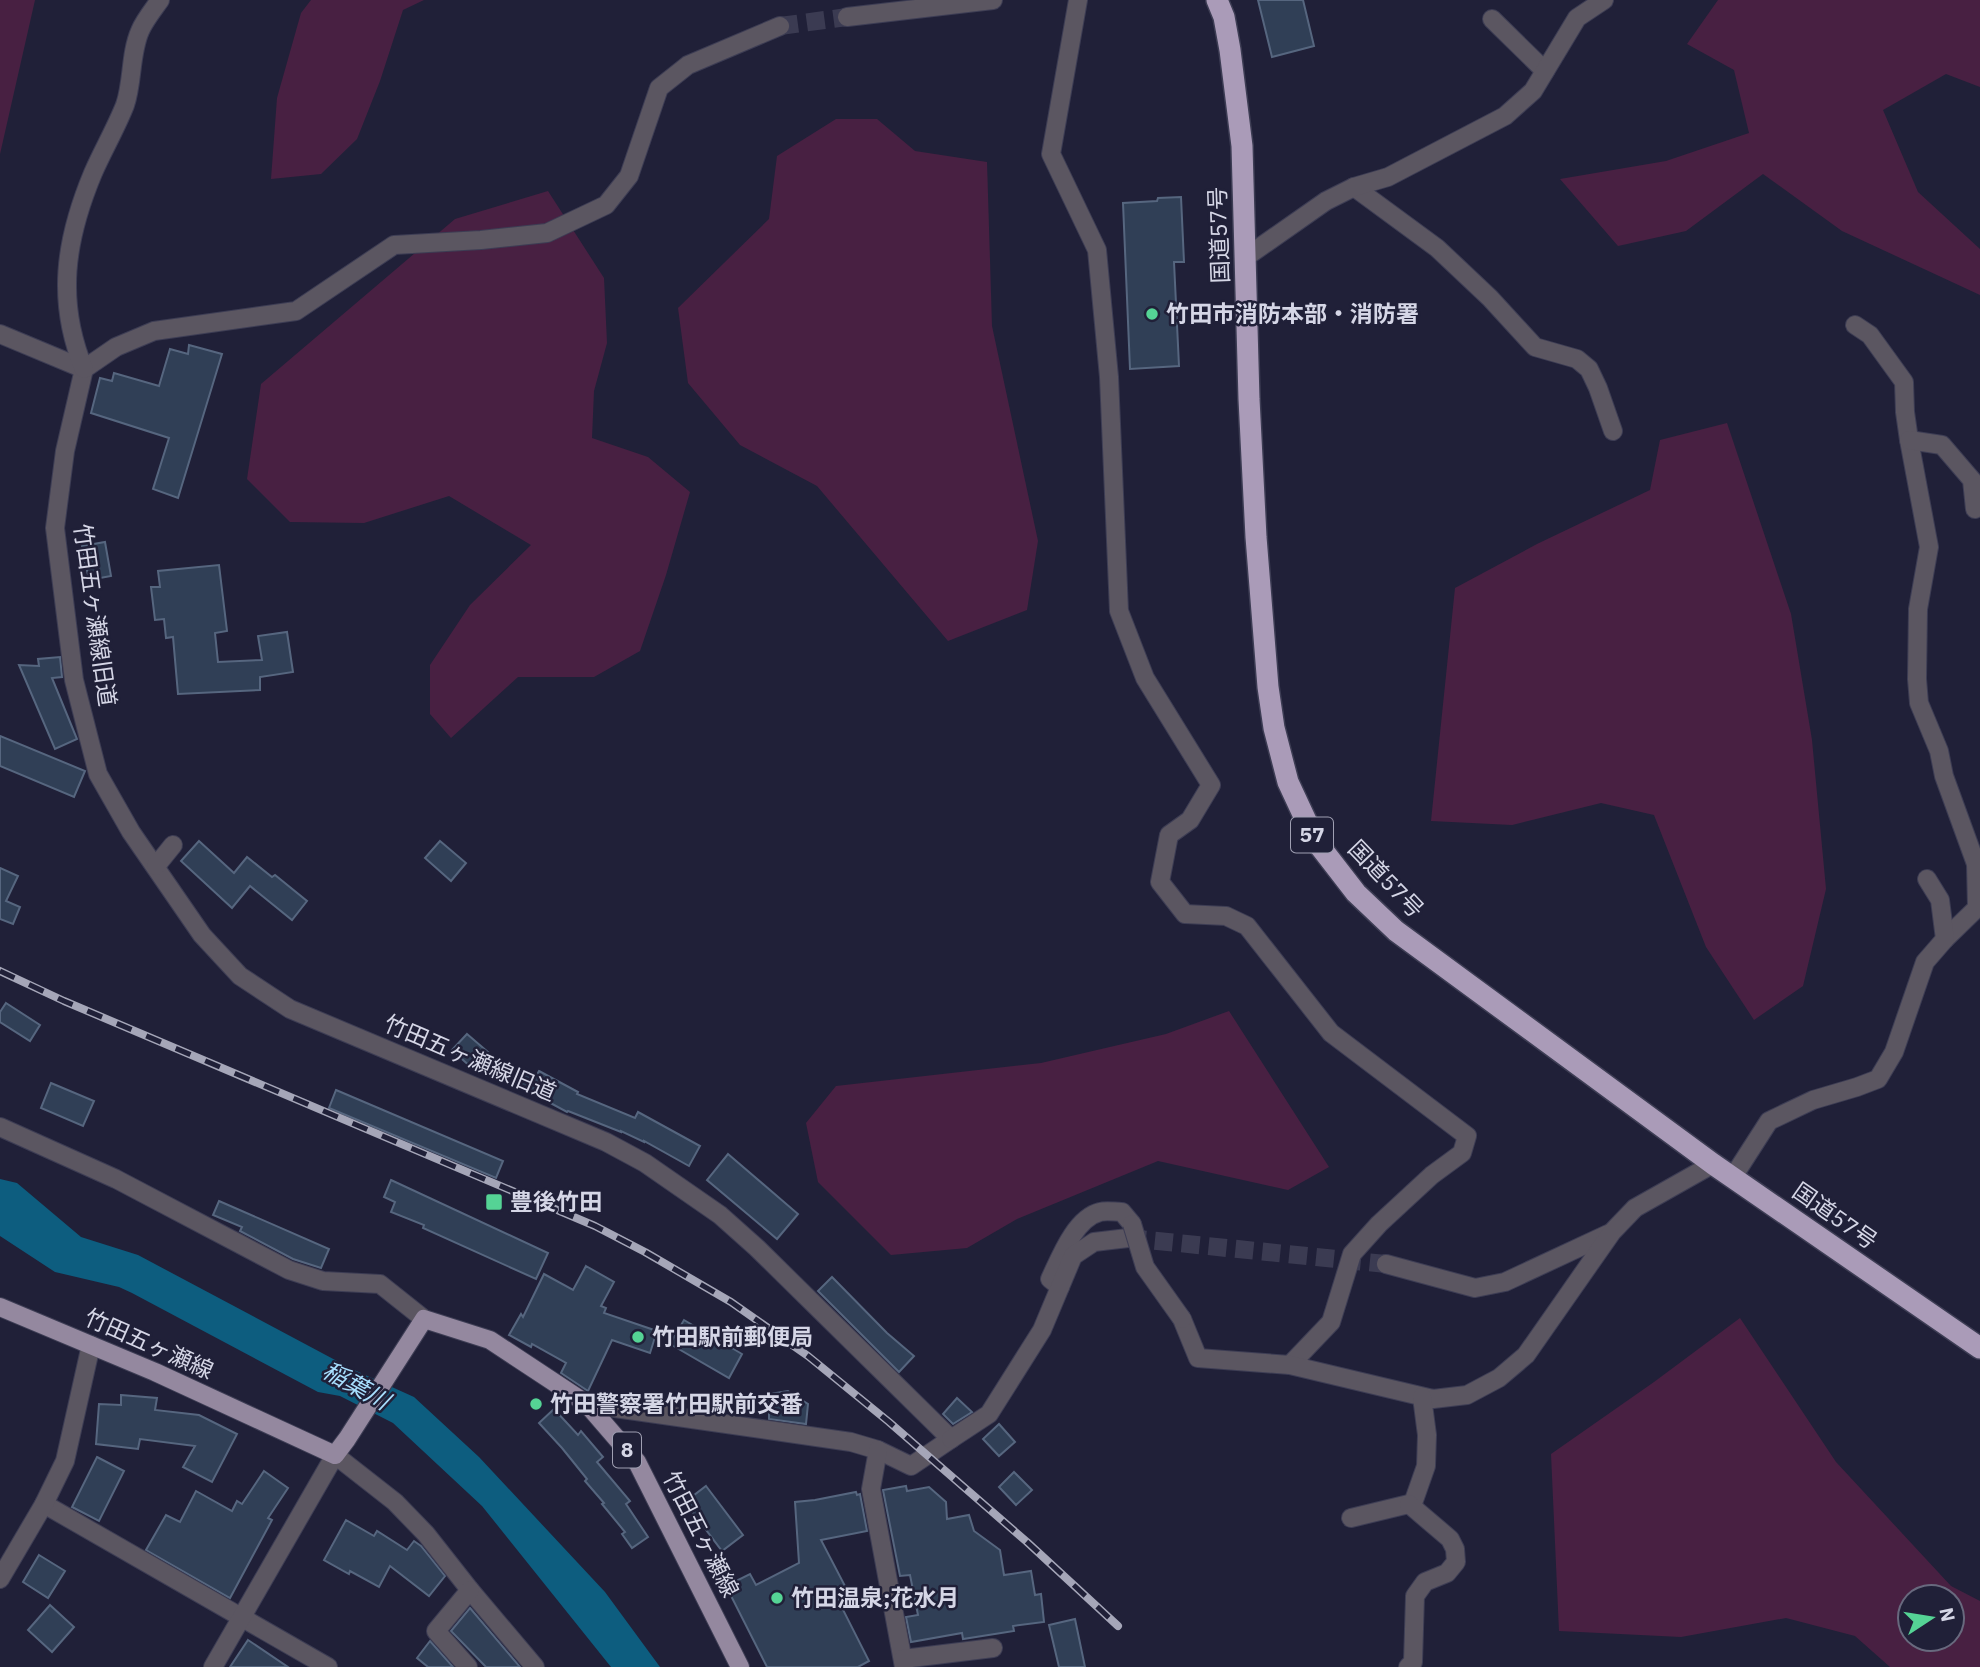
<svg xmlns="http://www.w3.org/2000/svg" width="1980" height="1667" viewBox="0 0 1980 1667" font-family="'IBM Plex Sans','Noto Sans JP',sans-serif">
<rect width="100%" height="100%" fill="#202038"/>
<g fill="#482042" fill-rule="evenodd">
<polygon points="0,0 35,0 0,154"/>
<polygon points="311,0 424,0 403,10 380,81 357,139 321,174 271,179 277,98 301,13"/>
<polygon points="1718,0 1980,0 1980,87 1946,74 1883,110 1918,192 1980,249 1980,295 1842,231 1763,174 1686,231 1618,246 1560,179 1666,161 1749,133 1734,70 1687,44"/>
<polygon points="836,119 877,119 915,151 987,162 992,326 1038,541 1027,610 948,641 817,486 740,445 688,383 678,308 769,219 777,156"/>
<polygon points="548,191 604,278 607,343 594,391 592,438 648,457 690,492 666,575 640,651 594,677 518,677 451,738 430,714 430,665 470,605 531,545 449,496 364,523 290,522 247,479 261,384 455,219"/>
<polygon points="1727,423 1791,614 1812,740 1826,889 1803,986 1754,1020 1706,947 1654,815 1601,803 1512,825 1431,821 1455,588 1537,544 1650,490 1660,440"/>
<polygon points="1229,1011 1329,1167 1288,1190 1158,1161 1017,1219 967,1248 891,1255 818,1182 806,1123 836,1086 1041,1063 1166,1034"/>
<path d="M1740,1318L1836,1462L1951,1586L1980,1601V1667H1890L1855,1636L1786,1618L1681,1637L1559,1631L1551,1454L1654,1382ZM1910,1597H1952V1639H1910Z"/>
</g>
<polygon fill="#0d5d7f" points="0,1179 17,1183 81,1237 138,1255 352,1369 414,1397 479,1457 605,1592 660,1667 611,1667 482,1506 393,1423 340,1396 318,1392 132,1293 119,1287 55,1272 0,1236"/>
<g fill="#303f56" stroke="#56667f" stroke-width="2">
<polygon points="1258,0 1303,0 1314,46 1272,57"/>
<polygon points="1181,197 1184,262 1174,262 1179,366 1130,369 1123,203 1157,201 1158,198"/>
<polygon points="189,345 222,354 178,498 153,489 169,438 91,413 100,378 112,381 114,373 159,386 170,349 188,354"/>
<polygon points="105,542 111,576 89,580 82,546"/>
<polygon points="219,565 227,631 215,633 218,662 262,660 258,636 287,632 293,672 260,677 260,690 178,694 173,637 166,638 164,619 155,620 151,587 160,587 158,571"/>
<polygon points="60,657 62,677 52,678 77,739 55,749 19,665 39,666 38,659"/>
<polygon points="0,736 85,771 74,797 0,766"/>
<polygon points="199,841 234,873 247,857 272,877 275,875 307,901 292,920 250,886 232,908 181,861"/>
<polygon points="440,841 466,863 451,881 425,858"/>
<polygon points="0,868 18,876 6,901 20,907 13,924 0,919"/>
<polygon points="6,1003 40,1025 30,1041 0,1022 0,1012"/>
<polygon points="467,1034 488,1052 473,1069 452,1050"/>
<polygon points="539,1071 578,1092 577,1094 635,1118 638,1112 700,1146 689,1166 644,1141 644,1142 621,1131 621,1132 568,1111 567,1112 519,1086 526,1074 535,1078"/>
<polygon points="51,1083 94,1101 83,1126 41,1108"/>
<polygon points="336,1090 503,1161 496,1178 329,1108"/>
<polygon points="728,1154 798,1214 777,1239 707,1180"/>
<polygon points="391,1180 548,1253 536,1279 423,1228 424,1225 391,1212 395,1202 384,1197"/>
<polygon points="219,1201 329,1249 321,1268 293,1259 240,1231 242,1227 213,1215"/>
<polygon points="586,1266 614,1282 601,1306 606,1308 604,1313 657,1331 650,1353 612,1340 588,1391 561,1373 566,1363 532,1344 531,1347 509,1335 521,1314 523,1317 544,1274 573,1290"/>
<polygon points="832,1277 887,1333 914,1356 899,1372 818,1291"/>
<polygon points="684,1320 742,1354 729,1378 670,1344"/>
<polygon points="788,1391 808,1404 806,1424 769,1419 769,1394"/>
<polygon points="121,1395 157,1398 155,1410 199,1415 237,1434 212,1482 183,1467 195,1446 140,1439 138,1449 96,1444 99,1404 121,1405"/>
<polygon points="957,1398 972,1412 953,1424 943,1414"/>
<polygon points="554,1409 578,1435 581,1431 603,1457 597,1462 630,1501 626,1504 648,1537 632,1548 622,1534 625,1532 602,1504 604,1503 585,1481 587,1479 562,1448 539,1423"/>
<polygon points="999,1424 1015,1442 999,1456 983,1439"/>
<polygon points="97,1457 124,1471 99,1521 72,1507"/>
<polygon points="264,1471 288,1488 268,1518 272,1520 230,1598 146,1550 166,1515 180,1522 196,1491 232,1511 237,1501 242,1504"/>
<polygon points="1014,1472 1032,1490 1016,1505 999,1487"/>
<polygon points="706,1486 743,1535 722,1551 685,1502"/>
<polygon points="906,1486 907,1491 929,1487 946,1502 947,1519 969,1515 974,1531 1000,1550 1004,1575 1031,1571 1035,1595 1041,1594 1044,1622 1013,1626 1014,1631 963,1639 962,1633 911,1642 906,1617 918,1615 910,1575 900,1576 883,1490"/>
<polygon points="856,1492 857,1495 860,1494 867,1531 821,1540 845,1586 834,1592 869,1661 858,1667 767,1667 726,1586 750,1574 756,1585 799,1563 795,1502 815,1500"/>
<polygon points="346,1520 374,1536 377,1531 407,1550 414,1541 421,1546 445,1576 429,1596 390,1566 379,1587 350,1571 349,1574 324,1560"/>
<polygon points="39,1555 65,1571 48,1598 23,1582"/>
<polygon points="50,1605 74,1627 52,1652 28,1630"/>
<polygon points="470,1608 520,1667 486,1667 451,1631"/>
<polygon points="1075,1619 1085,1667 1059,1667 1049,1625"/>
<polygon points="248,1640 288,1667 230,1667"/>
<polygon points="430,1641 453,1667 428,1667 417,1658"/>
</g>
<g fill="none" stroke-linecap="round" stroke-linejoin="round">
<g stroke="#3b3b52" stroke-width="18" stroke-dasharray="18 9" stroke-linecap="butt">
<polyline points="780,26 847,17"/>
<polyline points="1128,1238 1386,1264"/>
</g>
<g stroke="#3d3d54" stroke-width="20">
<g id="minor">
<polyline points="1078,0 1051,154 1097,250 1109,377 1119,611 1145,678 1211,785 1190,820 1169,835 1160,882 1185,914 1226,916 1247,926 1331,1033 1467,1136 1462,1153 1432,1175 1379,1224 1352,1254 1331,1322 1290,1365"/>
<polyline points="847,17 993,0"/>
<polyline points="1492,19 1545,71"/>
<polyline points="1354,187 1437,248 1490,298 1535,347 1577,359 1589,369 1598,388 1613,431"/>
<polyline points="1246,257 1326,201 1354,187 1388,177 1505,116 1533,91 1577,18 1604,0"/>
<polyline points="1855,325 1870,335 1904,382 1905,412 1909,440 1929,547 1918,609 1917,679 1919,703 1939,751 1944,776 1976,864 1977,908 1945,939"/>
<polyline points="0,334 84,369"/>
<polyline points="84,369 65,451 55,528 74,680 98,774 131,832 202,935 240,976 290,1009 606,1142 645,1163 720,1215 757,1248 951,1439 911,1466 878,1450 851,1442 587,1404"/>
<polyline points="84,369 116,347 154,331 296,311 394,245 481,240 547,233 606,205 629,176 659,88 688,65 780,26"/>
<path d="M84,369C56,301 65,240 93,173C103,150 116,128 125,105C133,82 130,54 140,31C144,21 153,10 160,0"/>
<polyline points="1909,440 1942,445 1972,480 1975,509"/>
<polyline points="156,866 173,845"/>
<polyline points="0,1127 116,1179 289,1270 323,1281 380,1284 424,1319"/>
<polyline points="1733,1177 1769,1121 1813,1100 1857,1087 1878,1079 1894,1052 1925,962 1945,939 1940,900 1927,879"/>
<polyline points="1386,1264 1475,1288 1505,1282 1608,1234"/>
<path d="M1060,1287L1050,1279C1060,1258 1075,1218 1100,1212C1107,1210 1115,1212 1122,1212L1132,1224"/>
<polyline points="1182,1319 1198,1358 1290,1365 1433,1399 1467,1395 1499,1378 1526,1355 1612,1232 1635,1208 1713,1164"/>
<polyline points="951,1439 989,1414 1042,1330 1073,1256 1094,1242 1128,1238"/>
<polyline points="878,1450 871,1489 904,1667"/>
<polyline points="44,1504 328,1667"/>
<polyline points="1351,1518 1413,1503 1426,1466 1427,1435 1422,1397"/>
<polyline points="0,1579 44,1504 65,1461 91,1345"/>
<polyline points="903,1659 993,1648"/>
<polyline points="213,1667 335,1455 395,1502 426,1534 470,1590 535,1667"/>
<polyline points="468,1667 436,1631 470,1590"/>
<polyline points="1408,1667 1413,1662 1415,1596 1425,1582 1447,1573 1456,1562 1455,1549 1450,1539 1409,1504"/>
</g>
</g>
<g stroke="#3d3d54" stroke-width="20">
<polyline id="major" points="0,1307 155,1372 335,1455 347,1439 424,1319 490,1340 587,1404 637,1462 740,1667"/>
</g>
<g stroke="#3d3d54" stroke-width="24">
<polyline id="highway" points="1217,0 1224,17 1230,50 1242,146 1249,399 1256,537 1268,687 1274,728 1288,782 1315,840 1356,893 1396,931 1713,1164 1980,1348"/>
</g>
<use href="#minor" stroke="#5b5661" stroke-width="18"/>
<use href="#major" stroke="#94889f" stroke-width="18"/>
<use href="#highway" stroke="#aa9bb8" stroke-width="21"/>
<g stroke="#a5a6b8" stroke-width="8">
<polyline id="rail" points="0,971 64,1001 595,1226 645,1252 731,1302 808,1356 889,1422 1027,1542 1118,1626"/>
</g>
<use href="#rail" stroke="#202038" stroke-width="5" stroke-dasharray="16" stroke-linecap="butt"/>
<g stroke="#3d3d54" stroke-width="20" stroke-linecap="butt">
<polyline id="minor-bridge" points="1132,1224 1145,1267 1182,1319"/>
</g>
<use href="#minor-bridge" stroke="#5b5661" stroke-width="18"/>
</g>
<g fill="#55d395" stroke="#202038" stroke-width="2.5">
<circle cx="1152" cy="314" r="7"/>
<rect x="485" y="1193" width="18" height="18" rx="3.5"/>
<circle cx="638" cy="1337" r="7"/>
<circle cx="536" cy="1404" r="7"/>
<circle cx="777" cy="1598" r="7"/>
</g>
<g text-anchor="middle" stroke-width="5" stroke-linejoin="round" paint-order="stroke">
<g fill="#202038" stroke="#9f9fb2" stroke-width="2">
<rect x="1291" y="817.5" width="42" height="35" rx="5"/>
<rect x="613" y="1432.5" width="28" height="35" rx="5"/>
</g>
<g font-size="21" font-weight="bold" fill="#d5d6e6">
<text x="1312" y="842">57</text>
<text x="627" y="1457">8</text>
</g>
<g font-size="23" fill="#d5d6e6" stroke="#202038">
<text transform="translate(1219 235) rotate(-92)" y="8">国道57号</text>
<text transform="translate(95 615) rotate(82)" y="8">竹田五ヶ瀬線旧道</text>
<text transform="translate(1386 879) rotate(46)" y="8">国道57号</text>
<text transform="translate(470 1058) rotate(23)" y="8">竹田五ヶ瀬線旧道</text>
<text transform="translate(1835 1216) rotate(35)" y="8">国道57号</text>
<text transform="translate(149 1344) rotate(24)" y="8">竹田五ヶ瀬線</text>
<text transform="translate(701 1534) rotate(63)" y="8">竹田五ヶ瀬線</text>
</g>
<g font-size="23" font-weight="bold" fill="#d5d6e6" stroke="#202038" text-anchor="start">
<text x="1166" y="322">竹田市消防本部・消防署</text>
<text x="510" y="1210">豊後竹田</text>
<text x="652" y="1345">竹田駅前郵便局</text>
<text x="550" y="1412">竹田警察署竹田駅前交番</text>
<text x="791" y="1606">竹田温泉;花水月</text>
</g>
<g font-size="24" font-style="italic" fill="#a8dffe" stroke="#202038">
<text transform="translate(356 1386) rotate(29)" y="8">稲葉川</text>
</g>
</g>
<g transform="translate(1931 1618) rotate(78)"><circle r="33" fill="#202038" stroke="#68697e" stroke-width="2"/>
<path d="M0-5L12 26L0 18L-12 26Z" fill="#55d395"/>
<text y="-10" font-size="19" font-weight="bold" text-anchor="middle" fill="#d5d6e6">N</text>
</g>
</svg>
